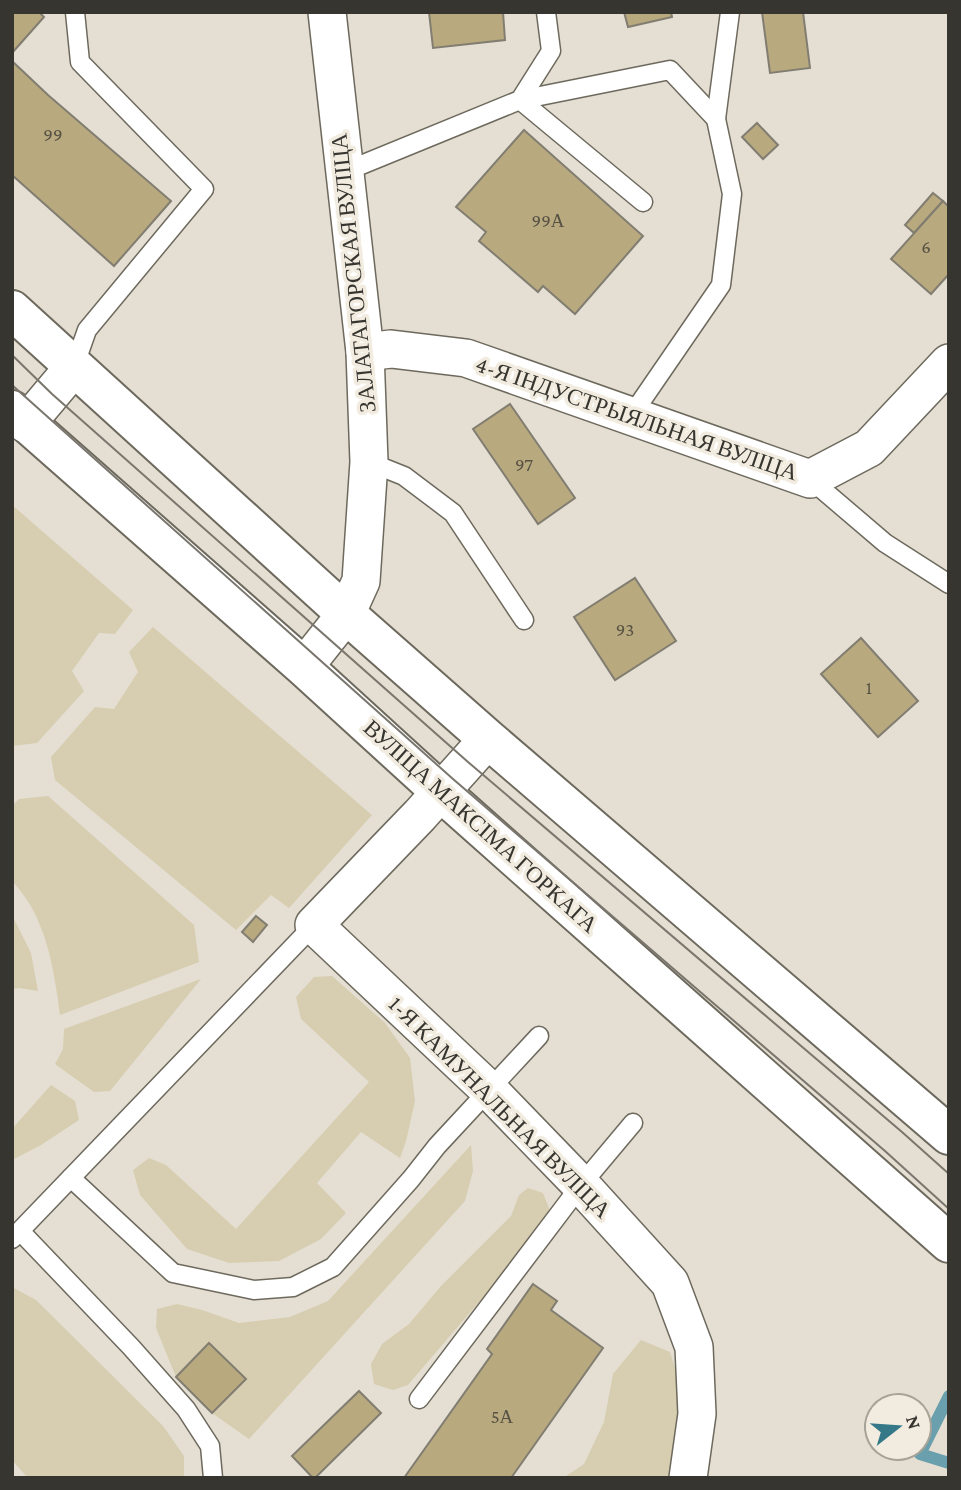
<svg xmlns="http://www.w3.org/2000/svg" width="961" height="1490" viewBox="0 0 961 1490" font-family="'Crimson Pro',serif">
<rect width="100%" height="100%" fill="#e4dfd2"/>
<g fill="#d7cdb0">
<polygon points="12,505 133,610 115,634 99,633 72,671 84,691 37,743 12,746"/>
<polygon points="153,627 372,815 289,908 271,895 236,930 55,780 51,757 95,707 114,709 138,672 129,652"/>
<path d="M48,796L194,925L199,962L60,1015C54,968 46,916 12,881V806L19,799Z"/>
<polygon points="12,915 31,953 38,991 19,988 12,989"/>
<polygon points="332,976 385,1023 410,1058 415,1101 406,1141 400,1158 361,1132 317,1183 346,1213 321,1239 279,1261 229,1263 187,1249 140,1195 133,1170 149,1158 166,1165 236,1229 369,1082 301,1019 296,997 314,977"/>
<polygon points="201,979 110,1091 94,1092 55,1064 63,1049 64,1029"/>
<polygon points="51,1085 75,1101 79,1120 41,1145 12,1160 12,1129"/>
<polygon points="471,1145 473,1171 465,1201 249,1439 212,1413 246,1379 209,1343 176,1377 156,1328 157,1309 177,1304 202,1310 239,1323 290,1317 328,1301"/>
<polygon points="528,1188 543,1193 550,1211 543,1227 408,1385 393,1390 374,1384 371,1364 382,1344 409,1324 441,1286 511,1216 519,1195"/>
<polygon points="12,1287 36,1300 163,1426 184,1456 184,1478 28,1478 12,1460"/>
<polygon points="641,1340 670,1352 680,1384 674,1448 670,1478 563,1478 584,1464 604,1422 613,1374"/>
</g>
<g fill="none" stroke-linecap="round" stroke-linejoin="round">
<polyline stroke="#6a9fad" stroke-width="12" points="949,1396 920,1454 949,1463"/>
</g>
<g fill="#b8a97f" stroke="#817d71" stroke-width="2">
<polygon points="12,12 39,12 44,17 12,53"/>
<polygon points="429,12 503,12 505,40 433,48"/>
<polygon points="624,12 671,12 672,17 628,27"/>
<polygon points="762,12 803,12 810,68 770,73"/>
<polygon points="12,61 48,95 171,201 114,266 12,175"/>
<polygon points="757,123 778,145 763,159 742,137"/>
<polygon points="524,130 643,236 575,314 543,286 538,292 479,241 486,232 456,207"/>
<polygon points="933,193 943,201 914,233 905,225"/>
<polygon points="943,201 949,207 949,274 931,294 891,259"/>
<polygon points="510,404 575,498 538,524 473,429"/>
<polygon points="635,578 676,641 615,680 574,617"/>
<polygon points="861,638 918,701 878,737 821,674"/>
<polygon points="256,916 267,925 253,942 242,932"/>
<polygon points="533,1284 557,1301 551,1310 603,1348 511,1478 404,1478 492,1354 487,1349"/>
<polygon points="209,1343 246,1379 212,1413 176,1377"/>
<polygon points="359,1391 381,1413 315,1478 313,1478 292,1456"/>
</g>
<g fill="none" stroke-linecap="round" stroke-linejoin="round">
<g stroke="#6d695d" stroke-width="21">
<g id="lane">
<polyline points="520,100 670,70 716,119 732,194 721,285 631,416"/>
<polyline points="520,100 643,202"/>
<polyline points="716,119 730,12"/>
<polyline points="344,172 520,100 551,51 546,12"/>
<polyline points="74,367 87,330 204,189 80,62 75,12"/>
<polyline points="369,462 404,476 453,513 524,620"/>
<polyline points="810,479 885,543 949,584"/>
<polyline points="71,1178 173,1273 254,1290 293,1287 333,1267 411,1179 437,1146 539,1036"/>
<polyline points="21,1232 131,1347 186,1409 210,1446 213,1478"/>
<polyline points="12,1239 314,925"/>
<polyline points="419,1399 581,1185 633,1123"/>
</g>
</g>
<g stroke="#6d695d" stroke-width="40">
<g id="street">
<polyline points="365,352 391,349 466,358 810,479 869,448 949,363"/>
<polyline points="26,424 74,367"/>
<polyline points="304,667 346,614 361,581 369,462 365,352 327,12"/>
<polyline points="488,739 420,815 314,925 489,1090 581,1185 670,1283 694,1347 697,1414 688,1478"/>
</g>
</g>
<g stroke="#6d695d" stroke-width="42">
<g id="secondary">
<polyline points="12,310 346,614 488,739 949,1135"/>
<polyline points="12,410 304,667 441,792 949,1243"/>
</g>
</g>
<use href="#lane" stroke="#fff" stroke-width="18"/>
<use href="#street" stroke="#fff" stroke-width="37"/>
<use href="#secondary" stroke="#fff" stroke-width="38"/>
<g stroke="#7a766e" stroke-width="2">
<polyline points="12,355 52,394 468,762 902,1132 949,1174"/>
<polyline points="12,385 453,779 885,1151 949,1209"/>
</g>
</g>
<g text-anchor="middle" stroke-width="7" stroke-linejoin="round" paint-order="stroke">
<g font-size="19" fill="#575244">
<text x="53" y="141">99</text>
<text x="548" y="227">99А</text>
<text x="926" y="253">6</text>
<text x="524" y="471">97</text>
<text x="625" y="636">93</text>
<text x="869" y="694">1</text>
<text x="502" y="1423">5А</text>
</g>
<g font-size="23" fill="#373530" stroke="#f1ecdf">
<text transform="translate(353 273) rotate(-96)" y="8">ЗАЛАТАГОРСКАЯ ВУЛІЦА</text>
<text transform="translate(637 418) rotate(19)" y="8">4-Я ІНДУСТРЫЯЛЬНАЯ ВУЛІЦА</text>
<text transform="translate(481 826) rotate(42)" y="8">ВУЛІЦА МАКСІМА ГОРКАГА</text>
<text transform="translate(500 1107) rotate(45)" y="8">1-Я КАМУНАЛЬНАЯ ВУЛІЦА</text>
</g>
</g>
<rect width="961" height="1490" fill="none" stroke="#373530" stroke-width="28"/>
<g transform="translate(898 1427) rotate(73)"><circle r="33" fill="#f1ecdf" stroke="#a7a399" stroke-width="2"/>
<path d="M0-5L12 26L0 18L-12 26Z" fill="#357989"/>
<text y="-10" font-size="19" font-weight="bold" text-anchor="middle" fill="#373530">N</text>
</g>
</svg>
